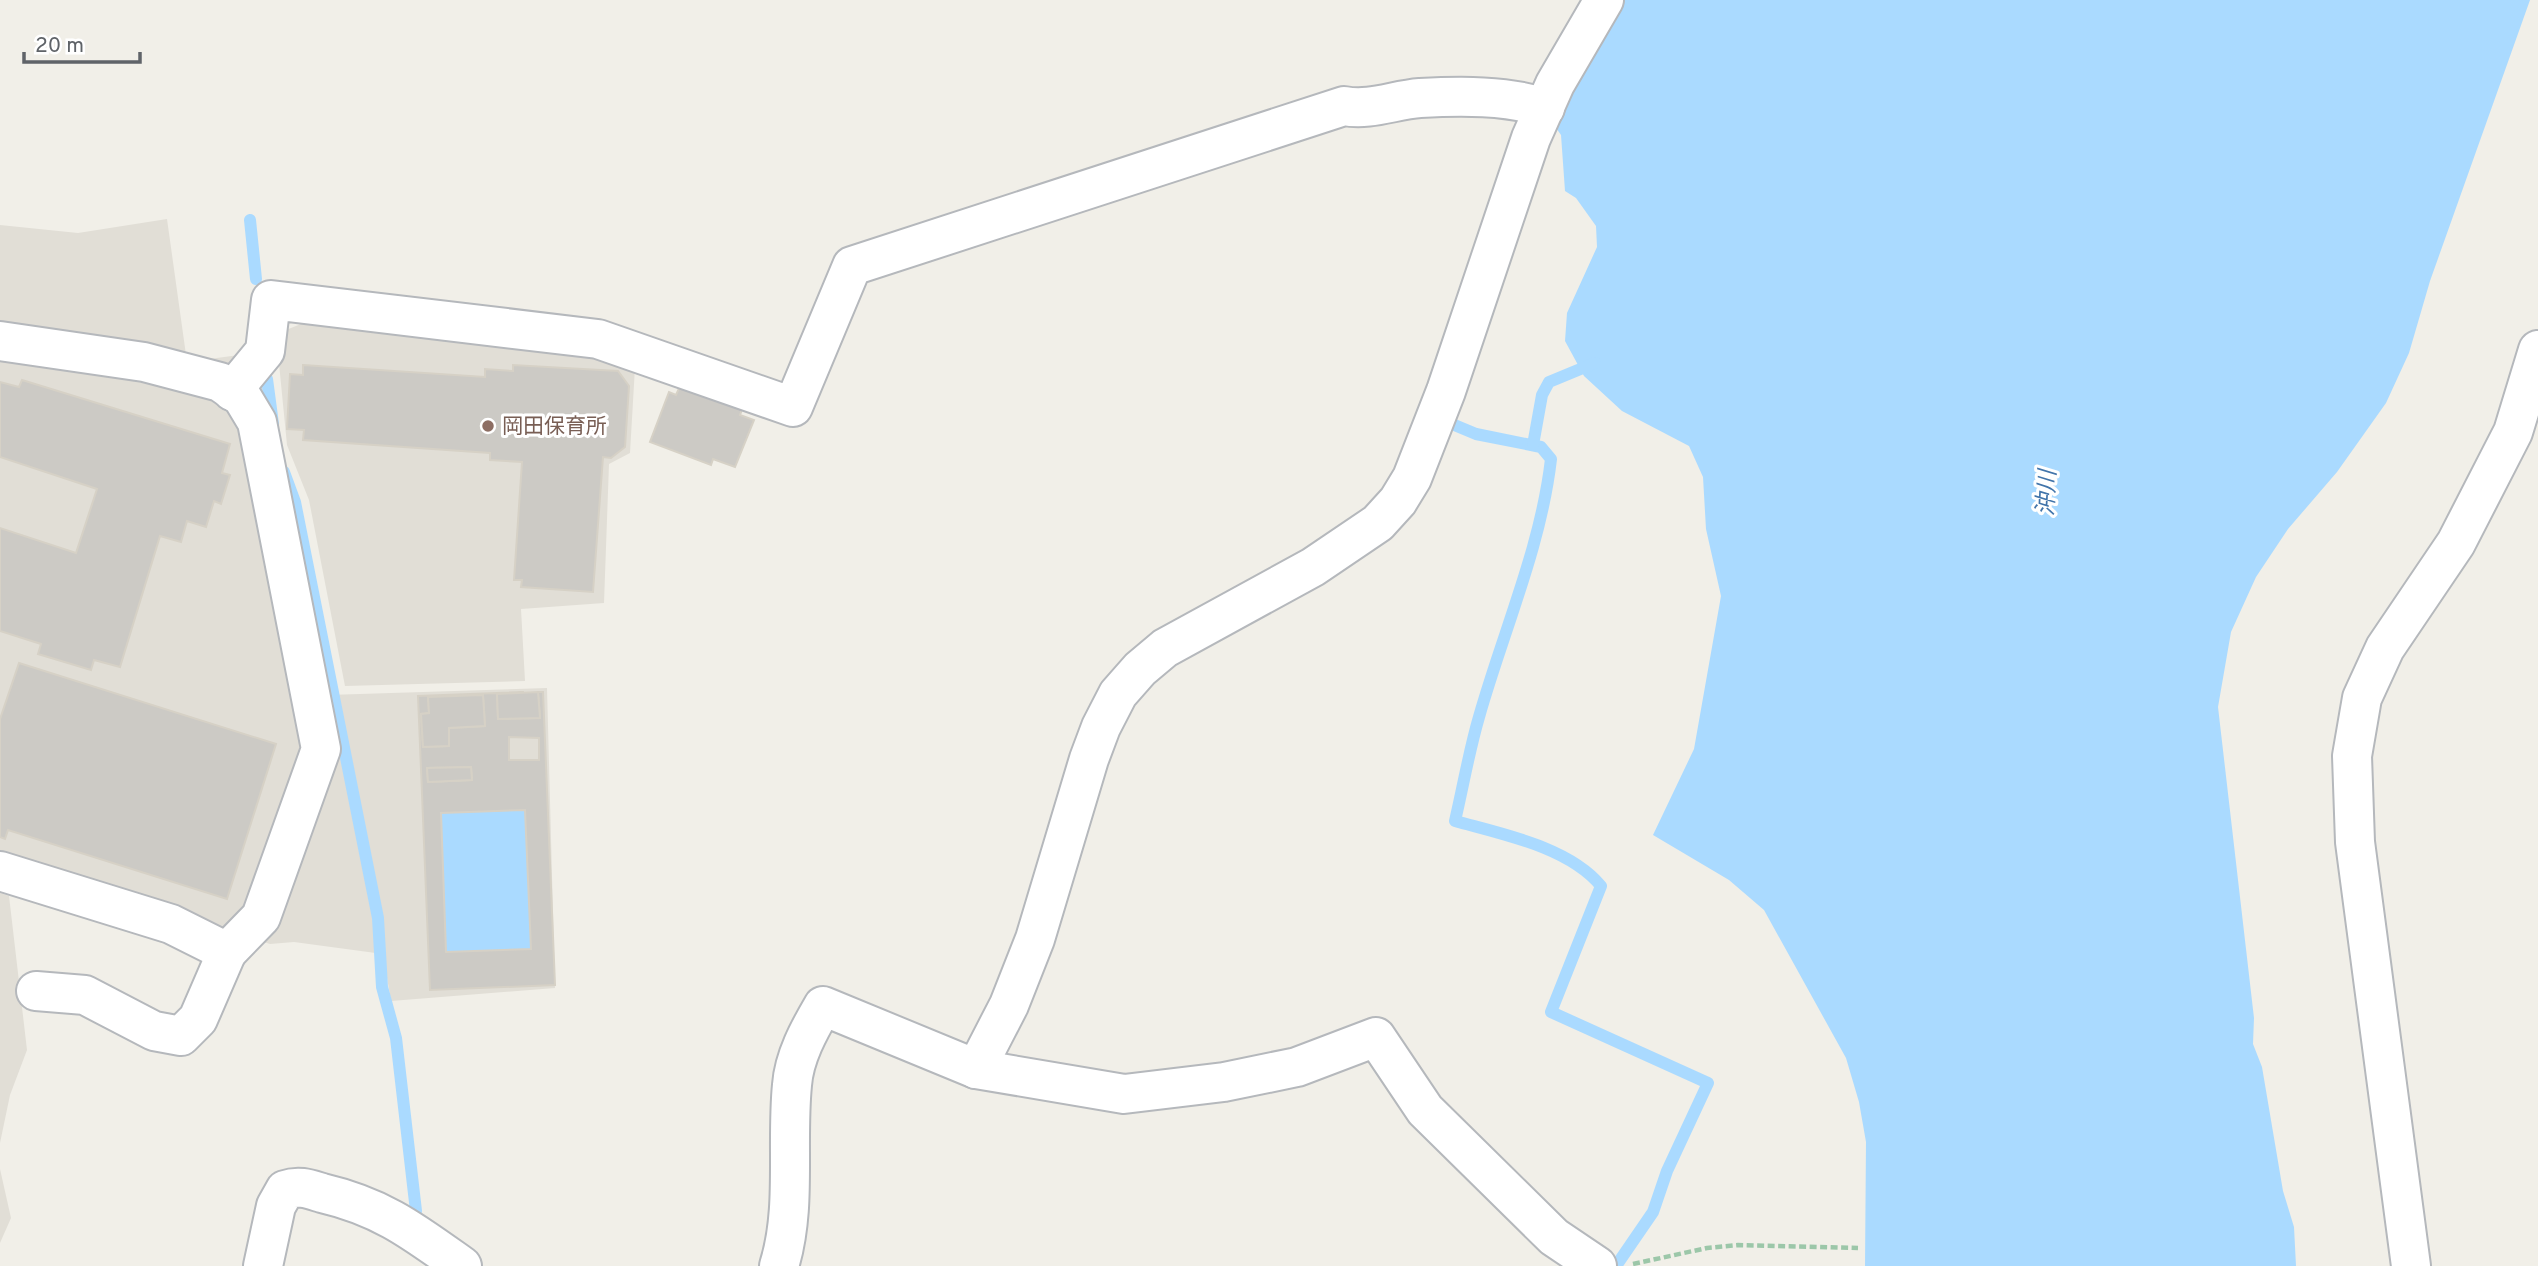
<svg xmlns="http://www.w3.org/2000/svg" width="2538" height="1266" viewBox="0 0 2538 1266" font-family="Overpass,'Noto Sans JP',sans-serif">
<rect width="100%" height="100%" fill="#f1efe8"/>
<g fill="#e1ded6">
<polygon points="167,219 187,362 254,353 263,383 274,463 328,695 547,688 555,988 391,1001 383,954 294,942 270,944 0,858 0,225 78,233"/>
<polygon points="301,324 336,324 532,347 635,367 630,453 609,464 604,603 521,609 525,681 345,686 309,500 287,445 277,343 286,330"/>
<polygon points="0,893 9,896 27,1050 10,1095 0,1143"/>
<polygon points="0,1169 11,1218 0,1243"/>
</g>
<g fill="#aadaff">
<polygon points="1622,0 2530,0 2430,281 2409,353 2386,403 2337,472 2288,529 2256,577 2231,632 2218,707 2254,1018 2253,1044 2262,1067 2283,1191 2294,1227 2296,1266 1865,1266 1866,1142 1859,1102 1846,1058 1764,910 1729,880 1653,835 1694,749 1721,596 1706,529 1703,477 1689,446 1622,411 1584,376 1565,341 1567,313 1597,247 1596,226 1576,198 1565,191 1561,135 1554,125"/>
<polygon points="525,810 531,949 446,952 441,813"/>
</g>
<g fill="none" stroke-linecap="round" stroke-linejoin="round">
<g stroke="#aadaff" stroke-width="12">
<polyline points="250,220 256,279"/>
<polyline points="267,379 273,424"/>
<path d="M1452,424L1476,434L1541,447L1551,459C1541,547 1503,632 1479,717C1469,751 1463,787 1455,821C1502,834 1569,847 1601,886L1551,1012L1708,1083L1667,1171L1653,1212L1616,1266"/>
<polyline points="1533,445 1542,395 1549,382 1595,363"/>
<polyline points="284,472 295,502 378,918 382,987 396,1038 416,1211"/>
</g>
</g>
<g fill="#cccac5" stroke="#d6d1c6" stroke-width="2" fill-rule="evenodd">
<polygon points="303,365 485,377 485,369 513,371 513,365 618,371 629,386 625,447 611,458 603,457 593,592 521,587 522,580 514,580 522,462 490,460 490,453 303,440 304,430 287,429 290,374 303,375"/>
<polygon points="22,380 230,444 222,473 230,475 221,504 214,501 206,527 187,521 181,542 160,536 120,667 94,660 91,670 38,654 41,644 0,631 0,528 76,553 97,489 0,457 0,382 19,387"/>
<polygon points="681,384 743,407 740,415 754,420 735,467 713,459 711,465 650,442 669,392 676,395"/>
<polygon points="19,663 276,744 227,899 8,830 5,839 0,837 0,719"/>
<path d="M524,692L497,694L498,719L540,718L538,692H543L555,985L430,990L418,696ZM483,695L485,726L449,728V746L423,747L421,714L429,713L428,697ZM509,737L539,738V760H509ZM471,767L472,780L428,782L427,768ZM525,810L531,949L446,952L441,813Z"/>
<polygon points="538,692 540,718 498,719 497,694"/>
<polygon points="483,695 485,726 449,728 449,746 423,747 421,714 429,713 428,697"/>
<polygon points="471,767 472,780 428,782 427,768"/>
</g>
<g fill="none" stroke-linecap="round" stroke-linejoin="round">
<g stroke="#b5b8bc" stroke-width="42">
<g id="minor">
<polyline points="0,341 144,362 220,382 242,397 257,422 321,749 261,917 227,952"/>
<path d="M232,391L265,351L271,300L598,339L793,407L852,266L1344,106C1370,111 1394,100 1420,98C1460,96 1507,95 1545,108"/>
<polyline points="0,871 171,924 227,952 198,1019 181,1036 154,1031 85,995 36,991"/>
<polyline points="976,1069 1009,1005 1035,939 1089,759 1101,727 1118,694 1140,669 1165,648 1313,567 1378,523 1398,501 1412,478 1446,391 1531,138 1555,84 1604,0"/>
<path d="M263,1266L276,1206L285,1190C299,1185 309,1189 322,1193C382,1207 413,1231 462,1266"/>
<path d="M779,1266C797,1209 786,1145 792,1085C794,1057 809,1030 823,1006L976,1069L1124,1094L1224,1082L1297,1067L1376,1037L1425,1110L1554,1237L1597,1266"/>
<polyline points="2411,1266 2355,842 2352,756 2362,698 2385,648 2456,543 2513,432 2538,350"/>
</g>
</g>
<polyline stroke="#9cc7a9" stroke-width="4.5" stroke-dasharray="7 3.5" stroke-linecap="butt" points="1633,1264 1707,1248 1738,1245 1858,1248"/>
<use href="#minor" stroke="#fff" stroke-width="38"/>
</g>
<circle fill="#8d6e63" stroke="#fff" stroke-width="2.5" cx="488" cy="426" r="7"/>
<g text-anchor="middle" stroke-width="6" stroke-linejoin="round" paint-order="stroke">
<g font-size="21" fill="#785e54" stroke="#fff" text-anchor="start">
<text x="502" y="433">岡田保育所</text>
</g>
<g font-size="23" font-style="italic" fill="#4174aa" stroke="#fff">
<text transform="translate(2046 493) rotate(-87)" y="8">沖川</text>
</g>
</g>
<path d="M24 52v10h116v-10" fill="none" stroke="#5f6368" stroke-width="3.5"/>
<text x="35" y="52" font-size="21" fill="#5f6368" stroke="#ffffff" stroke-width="5" paint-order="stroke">20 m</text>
</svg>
